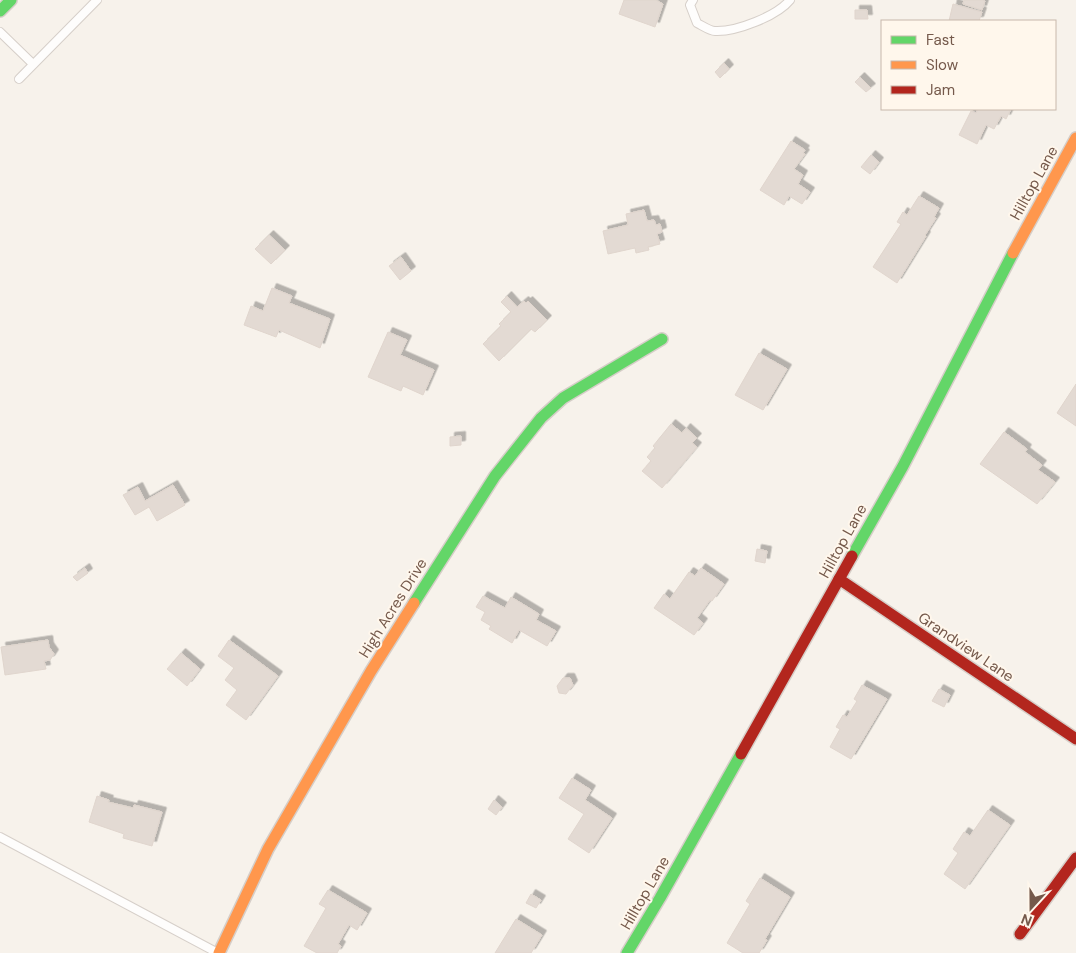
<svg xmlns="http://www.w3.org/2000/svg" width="1076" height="953" viewBox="0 0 1076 953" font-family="'DM Sans',sans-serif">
<defs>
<filter id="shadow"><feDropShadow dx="4.5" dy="-4.5" stdDeviation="0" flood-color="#0004"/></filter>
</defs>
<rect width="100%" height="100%" fill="#f7f2eb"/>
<g fill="#e3dad3" stroke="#e0d5cd" filter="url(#shadow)">
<polygon points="624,0 656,0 663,4 655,27 619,14"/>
<polygon points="964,0 983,0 985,1 982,10 963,4"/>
<polygon points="953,4 982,12 979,21 949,21"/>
<polygon points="855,10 867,10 868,19 855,19"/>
<polygon points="724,63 729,69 720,78 715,72"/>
<polygon points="860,77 871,88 866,92 855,82"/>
<polygon points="978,109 1011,109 1006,119 1001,116 994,129 986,125 977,144 959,135 971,111 976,113"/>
<polygon points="791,141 805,150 803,153 805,154 794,169 803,175 798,184 810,192 802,204 789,196 784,205 760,190"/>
<polygon points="871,155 879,162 870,174 861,167"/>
<polygon points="919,196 939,208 934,217 936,218 925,235 926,236 897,283 873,267 901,224 897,222 903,212 907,215"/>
<polygon points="644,210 647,221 654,220 656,225 660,224 662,232 657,234 660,244 648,247 649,250 636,253 635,248 608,254 603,231 628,225 626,214"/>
<polygon points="269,235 285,250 271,264 255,249"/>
<polygon points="401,257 411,271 400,280 389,266"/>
<polygon points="272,288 292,296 289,303 330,319 320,348 279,330 276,337 244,325 251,306 263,311"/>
<polygon points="507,296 517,307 524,301 526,303 528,301 547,320 535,332 531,329 499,361 483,344 501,326 499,324 511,312 501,302"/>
<polygon points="388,332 407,340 400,355 434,370 423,395 403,386 401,391 368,377"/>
<polygon points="759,353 787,369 763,410 735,395"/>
<polygon points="1076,384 1076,426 1057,413"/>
<polygon points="671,424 682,433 686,428 697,438 692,443 697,447 662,488 642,471 651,461 647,457 655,448 653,446"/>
<polygon points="1004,432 1027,449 1025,452 1042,465 1038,470 1055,482 1037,504 980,464"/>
<polygon points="461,436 461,445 450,446 450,437"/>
<polygon points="173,485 185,505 157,521 149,507 135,515 123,495 138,487 145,501"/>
<polygon points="757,549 767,551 765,563 755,561"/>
<polygon points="85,568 88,573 77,581 73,577"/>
<polygon points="701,568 724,584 712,601 710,600 697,618 703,623 694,635 654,608 664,594 670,599 689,572 695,576"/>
<polygon points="483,596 505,608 511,597 539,614 536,620 556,631 547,646 519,630 512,643 489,629 491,626 481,620 485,612 476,607"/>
<polygon points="48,640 49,647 54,654 50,660 44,661 46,669 5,675 1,647"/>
<polygon points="229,640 278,676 246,720 226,705 237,690 225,680 234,668 218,656"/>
<polygon points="181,653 200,669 187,686 167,669"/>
<polygon points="563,678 570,678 573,685 566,694 559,693 557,686"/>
<polygon points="862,685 887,699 851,759 830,747 840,729 836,727 843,715 847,717 857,701 854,699"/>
<polygon points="939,689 950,695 944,707 932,701"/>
<polygon points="572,778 591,790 585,800 612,818 589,853 568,839 584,814 559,798"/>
<polygon points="97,796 109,800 108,802 133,808 134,805 162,812 152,846 123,838 124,834 89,822"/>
<polygon points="494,800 502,807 496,815 488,809"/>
<polygon points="988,810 1010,825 965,889 944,874 958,853 953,849 964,832 970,836"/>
<polygon points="760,878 790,897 765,939 767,940 759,953 743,953 727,943 750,904 746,901"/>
<polygon points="328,890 367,913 357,930 349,925 338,944 341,946 337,953 317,953 304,946 326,908 319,904"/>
<polygon points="531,894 541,900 536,908 526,903"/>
<polygon points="516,919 542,935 531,953 495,953"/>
</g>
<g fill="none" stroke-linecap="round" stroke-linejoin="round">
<g stroke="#d6cfc9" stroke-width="10">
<g id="lane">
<path d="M693,0L690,5L697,23C703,26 710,31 715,31C736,32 777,16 790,0"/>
<polyline points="0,32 33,64"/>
<polyline points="19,79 97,0"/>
<polyline points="0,837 216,952"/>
</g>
</g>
<g stroke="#d6cec8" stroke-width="14">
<g id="fast">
<polyline points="0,11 11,0"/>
<polyline points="852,556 903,466 1013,253"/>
<polyline points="414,603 495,476 541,418 563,398 662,339"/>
<polyline points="627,953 660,898 741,754"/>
</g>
</g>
<g stroke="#d6cec8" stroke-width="14">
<g id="slow">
<polyline points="1013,253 1076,138"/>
<polyline points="219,953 268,849 371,671 414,603"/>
</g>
</g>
<g stroke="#d6cec8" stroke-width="14">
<g id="jam">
<polyline points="839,579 1076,739"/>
<polyline points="741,754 852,556"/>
<polyline points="1020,934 1076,858"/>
</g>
</g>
<use href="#lane" stroke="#fefdfc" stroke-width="8"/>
<use href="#fast" stroke="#63d668" stroke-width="11"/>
<use href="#slow" stroke="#ff974d" stroke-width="11"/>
<use href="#jam" stroke="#b3261e" stroke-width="11"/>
</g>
<g text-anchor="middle" stroke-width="4" stroke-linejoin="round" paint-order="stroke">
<g font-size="15" fill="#75594b" stroke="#fff7ec">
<text transform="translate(1034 183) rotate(-61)" y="5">Hilltop Lane</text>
<text transform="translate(843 541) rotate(-61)" y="5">Hilltop Lane</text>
<text transform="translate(393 608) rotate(-58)" y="5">High Acres Drive</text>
<text transform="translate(966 647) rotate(34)" y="5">Grandview Lane</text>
<text transform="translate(645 893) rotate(-60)" y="5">Hilltop Lane</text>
</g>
</g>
<rect x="881" y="20" width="175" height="90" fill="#fff7ec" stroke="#c8b8ac"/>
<rect x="891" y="36" width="25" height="8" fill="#63d668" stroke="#c8b8ac"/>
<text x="926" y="45" font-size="15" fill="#75594b">Fast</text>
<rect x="891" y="61" width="25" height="8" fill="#ff974d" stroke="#c8b8ac"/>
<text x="926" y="70" font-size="15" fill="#75594b">Slow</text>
<rect x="891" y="86" width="25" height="8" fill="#b3261e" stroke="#c8b8ac"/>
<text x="926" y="95" font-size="15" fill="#75594b">Jam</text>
<g transform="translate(1031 908) rotate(201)" stroke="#fff7ec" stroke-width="4" paint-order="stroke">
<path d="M0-4L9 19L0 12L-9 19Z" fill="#75594b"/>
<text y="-8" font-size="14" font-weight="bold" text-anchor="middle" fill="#75594b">N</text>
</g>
</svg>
